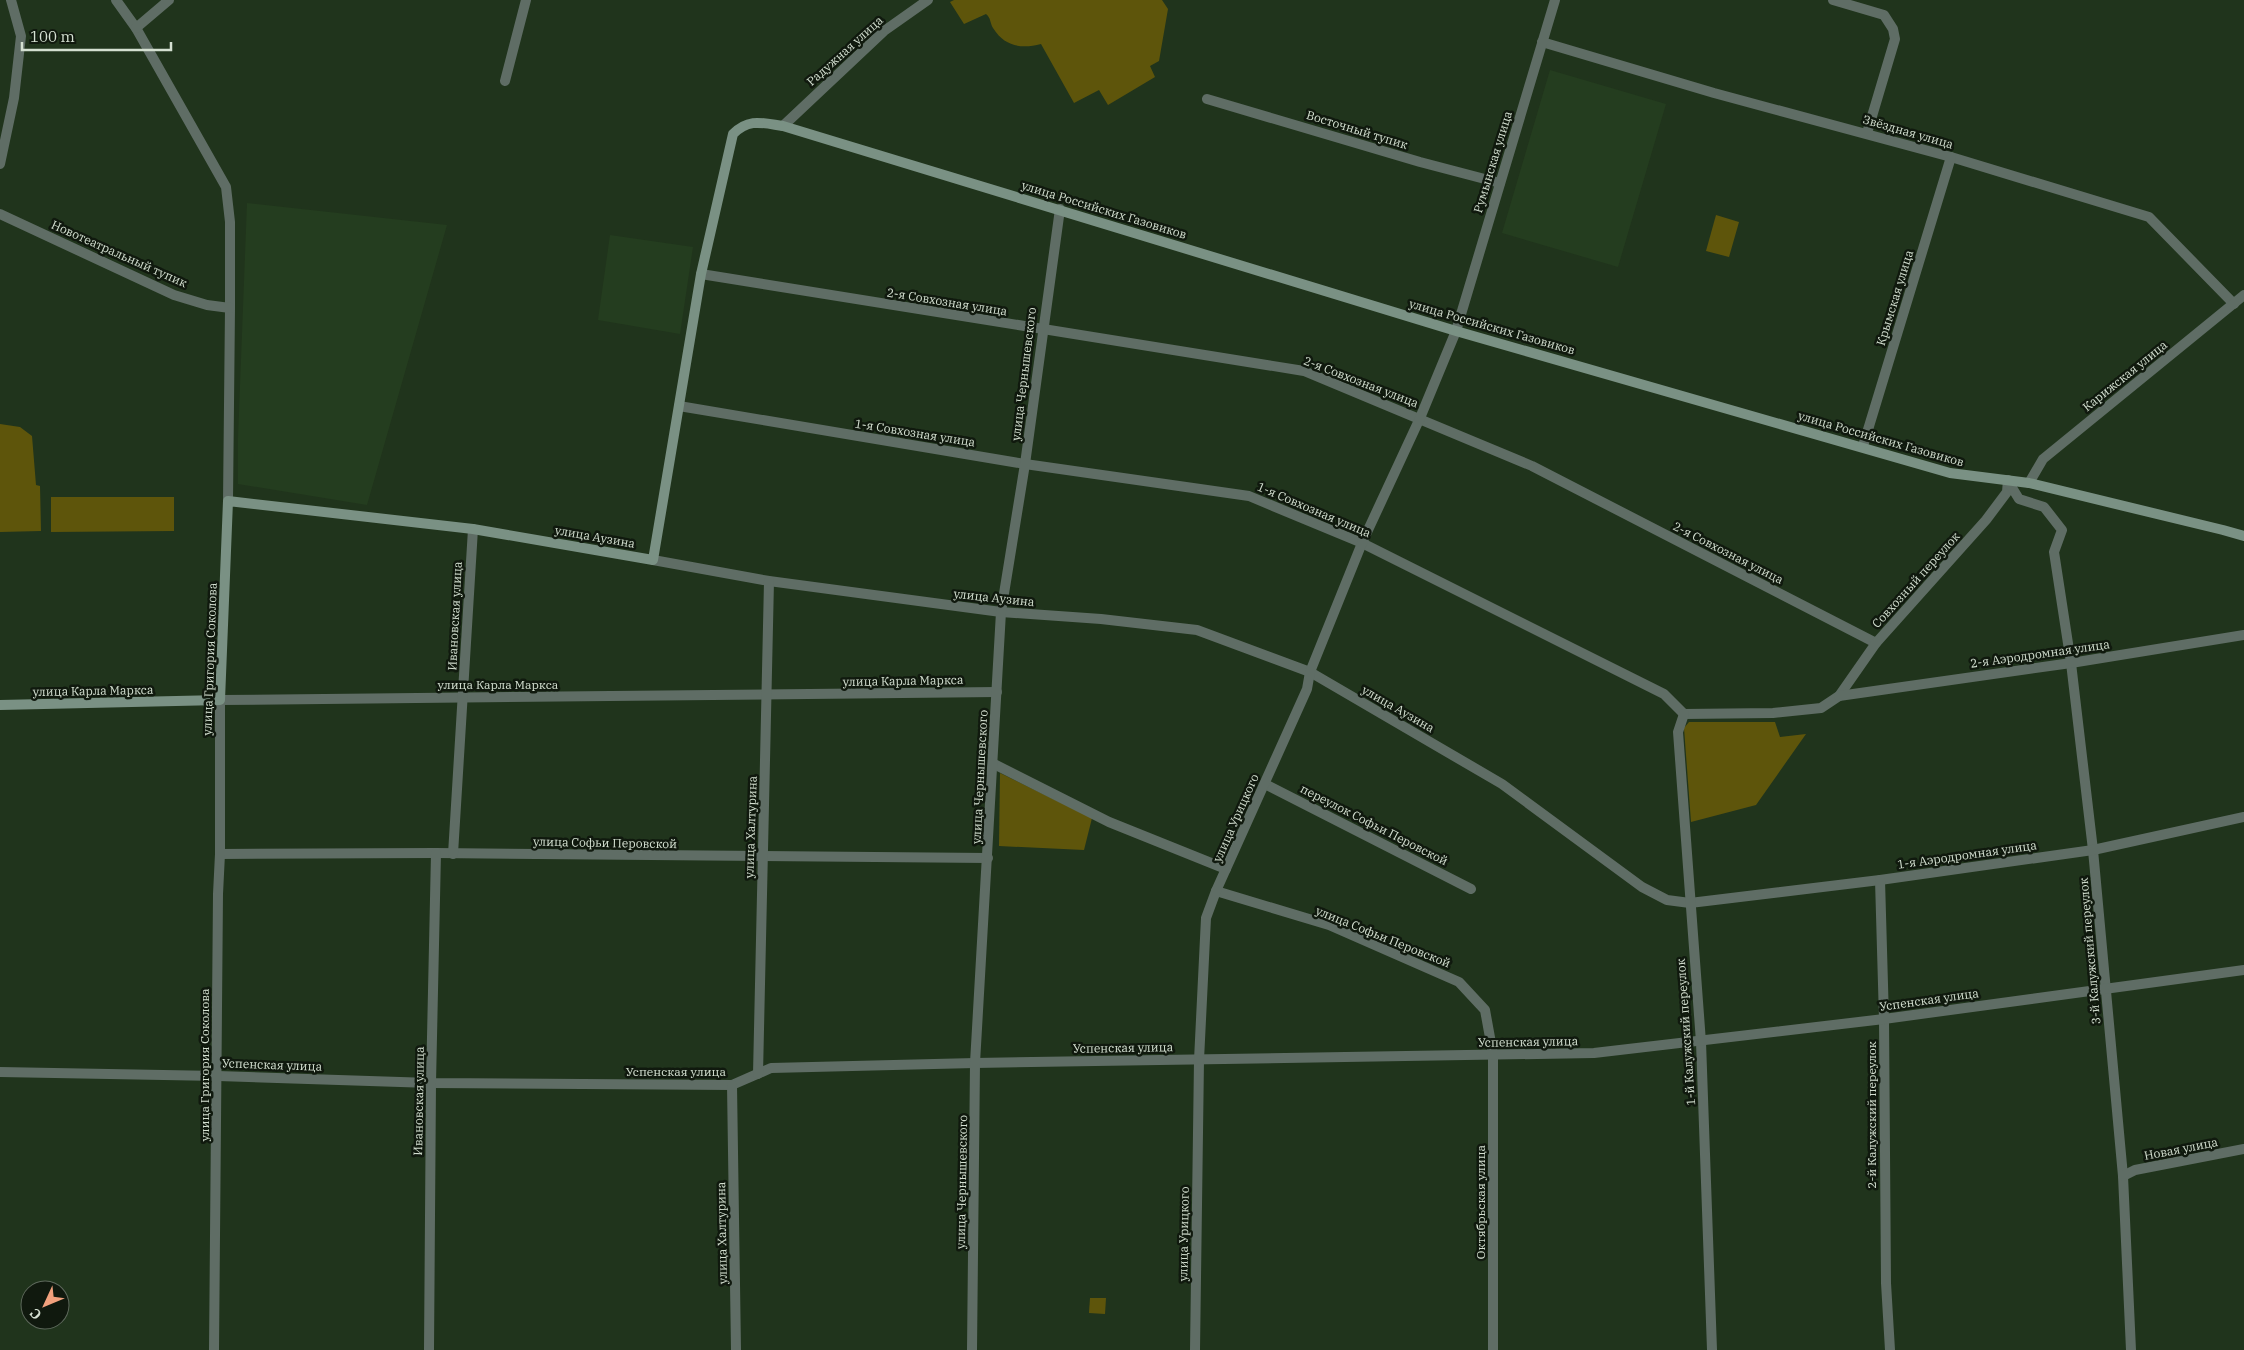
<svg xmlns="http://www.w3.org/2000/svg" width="2244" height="1350" viewBox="0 0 2244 1350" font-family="'IBM Plex Serif',serif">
<rect width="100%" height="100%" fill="#20341c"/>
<g fill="#243d1f">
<polygon points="1550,70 1666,104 1618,267 1502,233"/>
<polygon points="247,203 447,225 367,505 238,484 238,438"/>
<polygon points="610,235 693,247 680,334 598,320"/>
</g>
<g fill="#5e550b">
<path d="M954,0H1162L1168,9L1159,61L1150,66L1155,77L1108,105L1099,90L1074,103L1041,44C1022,49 1005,47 993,28C990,23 991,18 986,14L964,24L950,2Z"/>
<polygon points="1716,215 1739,222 1729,257 1706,251"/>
<polygon points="0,424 20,427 32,436 36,485 40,486 41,531 0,532"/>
<polygon points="174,497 174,531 51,532 51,497"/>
<polygon points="1689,722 1775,722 1780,737 1806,734 1756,805 1691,822 1684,728"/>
<polygon points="1000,773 1092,818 1084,850 999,846"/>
<polygon points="1090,1298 1106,1298 1105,1314 1089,1313"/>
</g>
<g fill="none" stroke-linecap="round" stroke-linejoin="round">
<g stroke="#5f6d65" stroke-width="10">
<polyline points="116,0 136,28 226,187 230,222 230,308 228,501"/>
<polyline points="1833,0 1884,15 1893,29 1895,39 1867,133"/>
<polyline points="136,28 169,0"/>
<polyline points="1542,42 1714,93 1951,157 2149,217 2234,304"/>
<polyline points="505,81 526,0"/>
<polyline points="1207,99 1420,162 1500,183"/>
<polyline points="783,126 884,31 928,0"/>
<polyline points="0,164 14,98 21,36 11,0"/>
<polyline points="0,214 174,295 207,305 230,308"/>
<polyline points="701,274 1304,371 1532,466 1876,643"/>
<polyline points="679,406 1025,464 1249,496 1362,543 1664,694 1684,714 1773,713 1821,708 1839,696 1876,643 1986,520 2007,492 2008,480"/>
<polyline points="1863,446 1951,157"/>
<polyline points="2008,481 2019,499 2044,507 2062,530 2054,552 2071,663 2093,850 2123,1176 2131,1350"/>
<polyline points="2029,483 2043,459 2244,295"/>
<polyline points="653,560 769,581 1001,612 1101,619 1197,630 1310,672 1502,784 1642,887 1667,900 1690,903 1880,880 2093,850 2244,817"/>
<polyline points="1839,696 2071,663 2244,635"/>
<polyline points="220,700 997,692"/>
<polyline points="1684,714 1678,732 1701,1042 1712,1350"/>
<polyline points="994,764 1109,822 1226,869"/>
<polyline points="1265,784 1471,889"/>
<polyline points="220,854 436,853 988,858"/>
<polyline points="453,854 473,529"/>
<polyline points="1880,880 1884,1019 1886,1283 1890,1350"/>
<polyline points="1216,891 1329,925 1459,982 1485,1010 1493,1054 1493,1350"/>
<polyline points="0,1072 218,1076 431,1083 732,1085 771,1068 975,1063 1594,1053 1884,1019 2244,970"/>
<polyline points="758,1074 769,581"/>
<polyline points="732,1085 736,1350"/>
<polyline points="2123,1176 2135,1170 2244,1149"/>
<polyline points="429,1350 431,1083 436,853"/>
<polyline points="1195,1350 1199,1060 1206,918 1216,891 1307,689 1310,672 1362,543 1420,418 1456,331 1555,0"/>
</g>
<g stroke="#5f6d65" stroke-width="10">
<polyline points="214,1350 218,894 220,854 220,700"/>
<polyline points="972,1350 975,1063 1001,612 1025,464 1060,209"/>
</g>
<path stroke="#7a9184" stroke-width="10" d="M0,705L220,700L228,501L473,529L653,560L701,274L733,134C749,118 762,123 783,126L1456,331L1950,473L2029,483L2223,530L2244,536"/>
</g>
<g text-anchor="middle" stroke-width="5" stroke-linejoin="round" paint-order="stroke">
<g font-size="12" fill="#d4e0d1" stroke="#10190e">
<text transform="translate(845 51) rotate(-42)" y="4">Радужная улица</text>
<text transform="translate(1357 130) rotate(17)" y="4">Восточный тупик</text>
<text transform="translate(1908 132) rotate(16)" y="4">Звёздная улица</text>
<text transform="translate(1493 162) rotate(-73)" y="4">Румынская улица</text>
<text transform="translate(1104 210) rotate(17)" y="4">улица Российских Газовиков</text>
<text transform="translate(119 254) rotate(24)" y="4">Новотеатральный тупик</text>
<text transform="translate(1895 298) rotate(-73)" y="4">Крымская улица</text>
<text transform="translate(947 302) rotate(9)" y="4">2-я Совхозная улица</text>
<text transform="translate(1492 327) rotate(16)" y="4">улица Российских Газовиков</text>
<text transform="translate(1024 374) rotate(-83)" y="4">улица Чернышевского</text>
<text transform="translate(2125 376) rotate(-39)" y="4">Карижская улица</text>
<text transform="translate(1361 382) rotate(21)" y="4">2-я Совхозная улица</text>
<text transform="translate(915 433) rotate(9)" y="4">1-я Совхозная улица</text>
<text transform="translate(1881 439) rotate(16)" y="4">улица Российских Газовиков</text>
<text transform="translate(1314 510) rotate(23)" y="4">1-я Совхозная улица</text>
<text transform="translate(595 537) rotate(10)" y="4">улица Аузина</text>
<text transform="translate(1728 553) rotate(27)" y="4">2-я Совхозная улица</text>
<text transform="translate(1916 580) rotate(-48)" y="4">Совхозный переулок</text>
<text transform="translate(994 598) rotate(6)" y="4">улица Аузина</text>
<text transform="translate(455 616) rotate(-87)" y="4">Ивановская улица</text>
<text transform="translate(2040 654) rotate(-8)" y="4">2-я Аэродромная улица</text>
<text transform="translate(210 659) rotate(-88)" y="4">улица Григория Соколова</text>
<text transform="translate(903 681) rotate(-1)" y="4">улица Карла Маркса</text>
<text x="498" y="689">улица Карла Маркса</text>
<text transform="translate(93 691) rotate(-1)" y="4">улица Карла Маркса</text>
<text transform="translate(1398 709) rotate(30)" y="4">улица Аузина</text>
<text transform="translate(980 777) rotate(-87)" y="4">улица Чернышевского</text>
<text transform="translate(1236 818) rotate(-66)" y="4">улица Урицкого</text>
<text transform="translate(1374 825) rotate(27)" y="4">переулок Софьи Перовской</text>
<text transform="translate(751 827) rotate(-88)" y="4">улица Халтурина</text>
<text transform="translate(605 843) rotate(1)" y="4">улица Софьи Перовской</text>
<text transform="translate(1967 855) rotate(-8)" y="4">1-я Аэродромная улица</text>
<text transform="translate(1383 937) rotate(22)" y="4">улица Софьи Перовской</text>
<text transform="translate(2090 951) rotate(-95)" y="4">3-й Калужский переулок</text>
<text transform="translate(1929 1000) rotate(-8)" y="4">Успенская улица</text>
<text transform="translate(1686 1032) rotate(-94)" y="4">1-й Калужский переулок</text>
<text transform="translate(1528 1042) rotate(-1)" y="4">Успенская улица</text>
<text transform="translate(1123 1048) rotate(-1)" y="4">Успенская улица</text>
<text transform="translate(205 1065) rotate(-90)" y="4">улица Григория Соколова</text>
<text transform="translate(272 1065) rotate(2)" y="4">Успенская улица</text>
<text x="676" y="1076">Успенская улица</text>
<text transform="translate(419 1101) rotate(-89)" y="4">Ивановская улица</text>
<text transform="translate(1872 1115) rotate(-90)" y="4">2-й Калужский переулок</text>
<text transform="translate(2181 1149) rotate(-11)" y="4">Новая улица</text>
<text transform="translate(962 1182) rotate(-89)" y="4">улица Чернышевского</text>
<text transform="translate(1481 1202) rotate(-90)" y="4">Октябрьская улица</text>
<text transform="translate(722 1233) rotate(-91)" y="4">улица Халтурина</text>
<text transform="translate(1184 1234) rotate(-89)" y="4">улица Урицкого</text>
</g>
</g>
<g transform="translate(45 1305) rotate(226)"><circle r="24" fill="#10190e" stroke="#5e695c"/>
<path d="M0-4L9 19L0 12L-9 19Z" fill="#f1a17d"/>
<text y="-8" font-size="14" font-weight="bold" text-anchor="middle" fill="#d4e0d1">С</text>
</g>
<path d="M22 42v8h149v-8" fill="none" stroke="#d4e0d1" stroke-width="2.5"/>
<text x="30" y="42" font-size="15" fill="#d4e0d1" stroke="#10190e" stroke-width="4" paint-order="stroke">100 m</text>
</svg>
